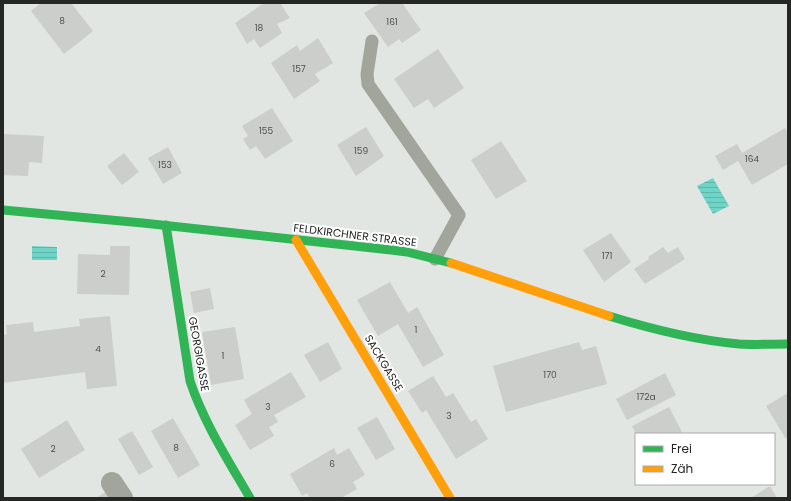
<svg xmlns="http://www.w3.org/2000/svg" width="791" height="501" viewBox="0 0 791 501" font-family="Poppins,sans-serif">
<defs>
<pattern id="water-rules" width="6" height="5" patternUnits="userSpaceOnUse"><rect width="6" height="5" fill="#6dd4c6"/><path d="M0 2.5h6" fill="none" stroke="#5eb6aa"/></pattern>
</defs>
<rect width="100%" height="100%" fill="#e2e6e2"/>
<g fill="url(#water-rules)">
<polygon points="713,178 729,206 713,214 697,186"/>
<polygon points="32,246 57,247 57,260 32,260"/>
</g>
<g fill="#cbcecb">
<polygon points="41,3 71,3 93,31 64,54 31,11"/>
<polygon points="264,3 280,3 290,18 277,24 282,33 260,48 254,39 247,44 235,23"/>
<polygon points="380,3 402,3 421,30 402,43 399,39 388,47 364,13"/>
<polygon points="318,38 333,63 315,74 320,81 294,99 271,63 297,45 300,51"/>
<polygon points="438,49 464,88 434,108 428,99 414,108 394,79"/>
<polygon points="272,108 293,141 265,159 256,146 250,150 243,139 248,136 242,126"/>
<polygon points="366,127 384,156 356,176 337,145"/>
<polygon points="785,128 788,133 788,164 752,185 738,161 723,170 715,156 737,144 742,153"/>
<polygon points="4,134 44,136 42,163 29,162 28,176 3,175"/>
<polygon points="501,141 527,181 496,199 471,160"/>
<polygon points="168,147 182,173 163,184 148,158"/>
<polygon points="124,153 139,172 122,185 107,166"/>
<polygon points="611,233 631,262 604,282 583,250"/>
<polygon points="110,246 130,246 129,295 77,294 78,254 110,255"/>
<polygon points="663,247 668,253 678,247 685,259 645,284 634,269 649,259 648,257"/>
<polygon points="390,282 408,313 417,307 444,355 423,367 398,324 378,336 357,300"/>
<polygon points="210,288 214,309 194,313 190,292"/>
<polygon points="110,316 117,386 87,389 85,372 3,383 3,335 7,334 6,325 33,322 34,332 80,326 79,319"/>
<polygon points="235,327 244,379 211,385 202,332"/>
<polygon points="328,342 342,369 320,382 304,355"/>
<polygon points="579,342 582,350 596,346 607,384 506,412 493,366"/>
<polygon points="291,372 306,397 274,415 278,422 269,427 274,436 250,450 235,425 252,414 244,400"/>
<polygon points="665,373 676,395 627,420 616,399"/>
<polygon points="433,376 446,397 453,393 471,422 476,419 488,439 456,459 426,410 422,413 408,391"/>
<polygon points="788,393 788,437 786,439 766,406"/>
<polygon points="669,407 683,434 636,434 632,426"/>
<polygon points="377,417 395,449 376,460 357,428"/>
<polygon points="173,418 200,465 178,478 151,431"/>
<polygon points="67,420 85,450 39,478 21,449"/>
<polygon points="132,431 153,467 139,475 118,439"/>
<polygon points="334,448 337,455 349,448 365,475 353,482 357,489 341,498 334,498 333,497 331,498 310,498 307,493 302,496 290,474"/>
<polygon points="770,486 777,498 751,498"/>
<polygon points="107,491 111,498 96,498"/>
</g>
<g fill="none" stroke-linecap="round" stroke-linejoin="round">
<polyline stroke="#a1a59b" stroke-width="13" points="372,41 367,74 368,84 459,215 435,259"/>
<polyline stroke="#a1a59b" stroke-width="22" points="112,483 122,498"/>
<g stroke="#30b455" stroke-width="9">
<polyline points="3,210 143,223 391,250 407,252 451,263"/>
<path d="M166,225L190,381C204,423 228,460 250,498"/>
<path d="M609,316C651,329 694,340 739,344C755,345 772,344 788,344"/>
</g>
<g stroke="#ff9f0a" stroke-width="9">
<polyline points="296,240 450,498"/>
<polyline points="451,263 609,316"/>
</g>
</g>
<g text-anchor="middle" stroke-width="4" stroke-linejoin="round" paint-order="stroke">
<g font-size="9" fill="#4e514e">
<text x="62" y="24">8</text>
<text x="392" y="25">161</text>
<text x="259" y="31">18</text>
<text x="299" y="72">157</text>
<text x="266" y="134">155</text>
<text x="361" y="154">159</text>
<text x="752" y="162">164</text>
<text x="165" y="168">153</text>
<text x="607" y="259">171</text>
<text x="103" y="277">2</text>
<text x="416" y="333">1</text>
<text x="98" y="352">4</text>
<text x="223" y="359">1</text>
<text x="550" y="378">170</text>
<text x="646" y="400">172a</text>
<text x="268" y="410">3</text>
<text x="449" y="419">3</text>
<text x="176" y="451">8</text>
<text x="53" y="452">2</text>
<text x="332" y="467">6</text>
</g>
<g font-size="11" fill="#252725" stroke="#fff">
<text transform="translate(355 235) rotate(7)" y="4">FELDKIRCHNER STRASSE</text>
<text transform="translate(199 354) rotate(80)" y="4">GEORGIGASSE</text>
<text transform="translate(384 363) rotate(59)" y="4">SACKGASSE</text>
</g>
</g>
<rect width="791" height="501" fill="none" stroke="#252725" stroke-width="8"/>
<rect x="635" y="433" width="140" height="52" fill="#ffffff" stroke="#a8a9a8"/>
<rect x="643" y="446" width="20" height="6" fill="#30b455" stroke="#a8a9a8"/>
<text x="671" y="453" font-size="12" fill="#252725">Frei</text>
<rect x="643" y="466" width="20" height="6" fill="#ff9f0a" stroke="#a8a9a8"/>
<text x="671" y="473" font-size="12" fill="#252725">Zäh</text>
</svg>
